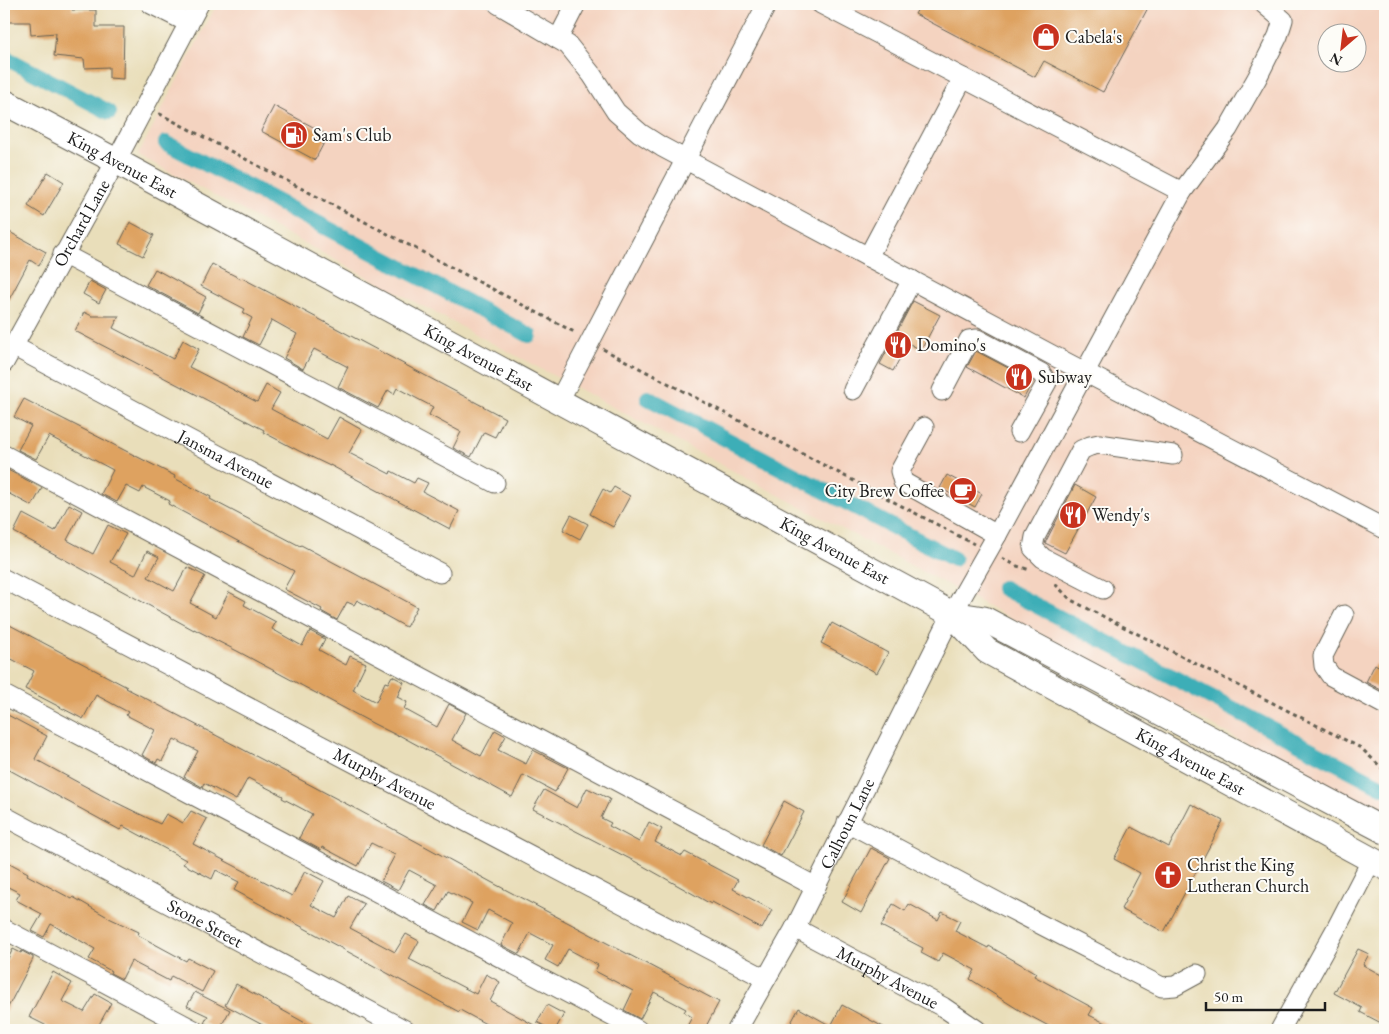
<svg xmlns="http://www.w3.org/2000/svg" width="1389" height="1034" viewBox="0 0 1389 1034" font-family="'EB Garamond',serif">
<rect width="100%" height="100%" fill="#fdfcf7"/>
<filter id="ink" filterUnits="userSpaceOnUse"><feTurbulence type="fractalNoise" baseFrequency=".02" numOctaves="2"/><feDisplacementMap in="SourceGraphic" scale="10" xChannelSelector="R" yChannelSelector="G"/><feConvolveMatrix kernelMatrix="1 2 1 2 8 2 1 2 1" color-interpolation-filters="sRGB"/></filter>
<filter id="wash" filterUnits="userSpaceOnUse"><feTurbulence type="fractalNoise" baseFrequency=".0096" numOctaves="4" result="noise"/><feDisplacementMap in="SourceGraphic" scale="20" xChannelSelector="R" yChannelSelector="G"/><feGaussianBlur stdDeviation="1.12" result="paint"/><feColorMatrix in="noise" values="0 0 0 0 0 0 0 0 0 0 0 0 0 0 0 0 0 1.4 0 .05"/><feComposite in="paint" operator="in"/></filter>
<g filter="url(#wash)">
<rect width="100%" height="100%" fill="#e9deba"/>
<path fill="#f4d3c0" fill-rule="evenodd" d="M217,4H1373L1385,14V817L138,155ZM1326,32H1356V62H1326Z"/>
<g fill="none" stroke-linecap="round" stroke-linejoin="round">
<g stroke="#3daeb7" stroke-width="16">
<polyline points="4,57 109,112"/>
<polyline points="166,143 529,335"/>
<polyline points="648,398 954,559"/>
<polyline points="1003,588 1382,787"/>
</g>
</g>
<g id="blocks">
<g fill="#dea260">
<polygon points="4,4 73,4 72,10 96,10 96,27 124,27 123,79 109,78 109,67 85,68 84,59 54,56 56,33 31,35 30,22 4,22"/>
<polygon points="921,4 1150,4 1103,92 1044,61 1035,77 915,14"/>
<polygon points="274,106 328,135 315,160 261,131"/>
<polygon points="48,172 64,182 44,216 28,206"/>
<polygon points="130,222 154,235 143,256 119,244"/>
<polygon points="4,229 46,252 39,266 30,260 4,309"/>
<polygon points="212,264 241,279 242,278 505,418 495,437 484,432 471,457 453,448 461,432 429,415 433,407 397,388 394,394 388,390 378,408 338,387 348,367 314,349 303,369 284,358 297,334 272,320 259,345 243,337 252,318 243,313 245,309 201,286"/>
<polygon points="155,269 206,297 198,313 146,285"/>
<polygon points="90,281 106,290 99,303 83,294"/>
<polygon points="913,301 940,315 921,350 908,343 893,371 880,364"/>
<polygon points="84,312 92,316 119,316 113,328 173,359 183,340 199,349 189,367 257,402 266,385 280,393 271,409 327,439 339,417 362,430 349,453 390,474 391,471 414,483 417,478 428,483 423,492 459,511 450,529 330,465 330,466 299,451 263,432 264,430 75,331"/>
<polygon points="976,351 1033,381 1024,398 967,367"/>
<polygon points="24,399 175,476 174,478 211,497 210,499 300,546 301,545 417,607 406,627 357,600 354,605 347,602 337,620 321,611 322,609 284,589 294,571 168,504 170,501 143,487 140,493 126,486 117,502 101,494 113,470 49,436 36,459 18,450 31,426 14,417"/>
<polygon points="4,468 42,488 32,506 4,491"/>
<polygon points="947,475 982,494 975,507 940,488"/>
<polygon points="1075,485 1096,497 1065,553 1045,543"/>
<polygon points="614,487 630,496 613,527 590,514 603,489 610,493"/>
<polygon points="69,504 82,511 67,540 93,554 108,525 126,534 110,562 135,575 147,551 159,557 148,577 174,591 187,567 205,576 190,603 216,617 229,592 246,601 244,605 276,622 272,629 302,646 310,631 325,639 319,650 346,665 350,656 366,663 353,690 376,702 385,682 388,683 392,676 404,682 397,697 407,702 404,709 437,727 449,704 466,713 452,740 481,756 495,730 506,736 498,750 526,764 533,750 568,768 555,792 523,775 512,797 399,735 398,736 374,724 239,652 194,629 194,630 14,532 23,514 55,531"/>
<polygon points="571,515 588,524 580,539 563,530"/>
<polygon points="4,622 127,687 126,688 358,810 491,882 719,1002 704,1030 685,1030 692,1017 684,1012 686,1009 654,992 640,1019 624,1010 633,991 595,971 598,965 568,949 558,967 545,960 553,945 530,933 519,954 501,945 512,923 488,910 478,930 462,922 472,903 448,891 437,911 425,905 437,885 409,870 398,890 381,881 395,855 371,843 358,866 322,847 321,850 299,838 312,814 282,798 283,796 248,778 236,800 204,783 202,787 184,777 198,751 174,739 162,761 158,759 156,763 142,755 155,730 126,715 128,712 96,695 83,719 25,689 34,671 4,655"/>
<polygon points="832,623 888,653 877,673 821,643"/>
<polygon points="1375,664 1385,670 1385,692 1366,682"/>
<polygon points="4,713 47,736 35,759 105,797 160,824 166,814 183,823 191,811 207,819 193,844 292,896 305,871 324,881 311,905 336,918 348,896 364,904 350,928 395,952 406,934 419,941 409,959 476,994 486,974 500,982 490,1001 543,1030 497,1030 460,1010 459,1012 234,890 239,882 216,870 212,879 183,864 186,860 123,826 120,830 4,767"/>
<polygon points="587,788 610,799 601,818 611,823 609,826 639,842 649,822 662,829 655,842 682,856 685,852 738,880 733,889 772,910 762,929 712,902 711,904 636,862 533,809 544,790 577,808"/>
<polygon points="784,801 804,812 781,856 761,845"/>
<polygon points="1191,804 1223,821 1164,932 1121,909 1140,873 1114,859 1131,827 1169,847"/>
<polygon points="871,848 890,858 861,913 842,902"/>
<polygon points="4,860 28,873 27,875 72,899 73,897 111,919 139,932 138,935 186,961 188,958 213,971 202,992 171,976 169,981 131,961 122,979 110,973 111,971 89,959 95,949 51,924 44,937 32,931 42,914 16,900 20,893 4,885"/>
<polygon points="893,904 905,911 909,904 938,920 942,912 960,921 955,931 988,948 989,946 1036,973 1034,976 1093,1008 1089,1015 1119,1030 1056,1030 1019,1010 970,979 975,970 943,953 938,962 921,953 923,948 881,926"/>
<polygon points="13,949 21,953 22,951 33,957 33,959 4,1015 4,966"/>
<polygon points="1358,949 1369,954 1363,965 1385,977 1385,1025 1360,1012 1362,1008 1334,993"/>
<polygon points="53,972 72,983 62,1001 84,1012 95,994 111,1003 96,1030 55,1030 29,1017"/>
<polygon points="236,984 263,999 262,999 318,1030 272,1030 225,1005"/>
<polygon points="195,992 230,1010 219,1030 204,1023 208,1016 187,1006"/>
<polygon points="547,1005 564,1014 555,1030 552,1030 537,1022"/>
<polygon points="842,1005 889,1030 787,1030 799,1008 831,1026"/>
</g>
</g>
</g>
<g filter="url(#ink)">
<use href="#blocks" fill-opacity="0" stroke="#646053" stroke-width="1"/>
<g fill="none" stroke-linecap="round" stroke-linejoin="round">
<g stroke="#646053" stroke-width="21">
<g id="minor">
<polyline points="151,4 189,23"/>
<polyline points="498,4 568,45 592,75 616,112 640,133 662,147 1052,355 1385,529"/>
<polyline points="821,4 1182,192"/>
<polyline points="558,39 576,4"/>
<polyline points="63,254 495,483"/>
<polyline points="868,257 963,78"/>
<path id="s1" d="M13,346L440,573"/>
<path id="s2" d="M4,363L116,161L199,4"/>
<polyline points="853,390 912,280"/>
<polyline points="942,391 969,340 977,339 1041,373 1047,382 1019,432"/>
<polyline points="559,401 767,4"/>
<polyline points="924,427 900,471 903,482 997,535"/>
<polyline points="4,455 816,887"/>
<path id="s3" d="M4,579L766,979"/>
<polyline points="1103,589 1043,558 1033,548 1035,537 1081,450 1090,446 1099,444 1173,455"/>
<polyline points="1344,615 1323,656 1324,666 1331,676 1385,705"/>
<polyline points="4,695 638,1030"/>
<path id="s4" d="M4,816L405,1030"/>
<polyline points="847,822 1003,905 1162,987 1175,986 1197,974"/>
<path id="s5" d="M795,928L943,1007L977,1030"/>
<polyline points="4,929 194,1030"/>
<path id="s6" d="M737,1030L795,928L952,614L997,535L1182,192L1228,129L1257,78L1278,36L1283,20L1264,4"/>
<polyline points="1280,1030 1337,927 1372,859"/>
</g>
</g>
<g stroke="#646053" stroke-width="27">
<g id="major">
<path id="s7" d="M4,102L116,161L952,614L987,651L1385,867"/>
<polyline points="952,614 984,619 1385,831"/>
</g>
</g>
<g stroke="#646053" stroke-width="3" stroke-dasharray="4 4" stroke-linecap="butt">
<polyline points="160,115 160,114 576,333"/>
<polyline points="603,349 974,544"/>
<polyline points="1002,558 1017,566 1030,570"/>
<polyline points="1055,584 1071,600 1361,748 1385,771"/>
</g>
<use href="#minor" stroke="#fff" stroke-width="19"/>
<use href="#major" stroke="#fff" stroke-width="25"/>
</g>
</g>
<defs>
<g id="shop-disc" transform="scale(1.4375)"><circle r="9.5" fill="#c8321e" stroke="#fdfcf7"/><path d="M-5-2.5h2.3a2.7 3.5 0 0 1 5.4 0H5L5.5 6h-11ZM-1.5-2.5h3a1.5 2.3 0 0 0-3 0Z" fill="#fff"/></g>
<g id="fuel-disc" transform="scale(1.4375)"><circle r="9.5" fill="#c8321e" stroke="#fdfcf7"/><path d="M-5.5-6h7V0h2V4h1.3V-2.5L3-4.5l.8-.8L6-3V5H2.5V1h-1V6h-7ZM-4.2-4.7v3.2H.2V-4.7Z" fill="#fff"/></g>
<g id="restaurant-disc" transform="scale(1.4375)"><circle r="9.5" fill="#c8321e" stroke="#fdfcf7"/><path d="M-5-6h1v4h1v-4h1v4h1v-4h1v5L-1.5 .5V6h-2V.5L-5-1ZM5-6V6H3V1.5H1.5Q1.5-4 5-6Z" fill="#fff"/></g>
<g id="cafe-disc" transform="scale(1.4375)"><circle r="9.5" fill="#c8321e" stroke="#fdfcf7"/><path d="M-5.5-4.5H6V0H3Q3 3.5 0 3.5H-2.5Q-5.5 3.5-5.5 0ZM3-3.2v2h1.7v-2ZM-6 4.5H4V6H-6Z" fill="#fff"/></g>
<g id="church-disc" transform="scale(1.4375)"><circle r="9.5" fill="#c8321e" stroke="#fdfcf7"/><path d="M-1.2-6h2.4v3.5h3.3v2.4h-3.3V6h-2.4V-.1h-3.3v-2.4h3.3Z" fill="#fff"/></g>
</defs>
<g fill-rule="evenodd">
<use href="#shop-disc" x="1046" y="37"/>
<use href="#fuel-disc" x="294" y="135"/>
<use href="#restaurant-disc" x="898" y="345"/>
<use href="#restaurant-disc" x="1019" y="377"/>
<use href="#cafe-disc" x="963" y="491"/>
<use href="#restaurant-disc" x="1073" y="515"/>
<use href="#church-disc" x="1168" y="875"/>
</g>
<g text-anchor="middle" stroke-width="4" stroke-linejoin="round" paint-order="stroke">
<g font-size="18" fill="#1c1c1c" stroke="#fdfcf7" text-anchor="start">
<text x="1065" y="43">Cabela's</text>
<text x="313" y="141">Sam's Club</text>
<text x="917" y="351">Domino's</text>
<text x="1038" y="383">Subway</text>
<text x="944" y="497" text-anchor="end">City Brew Coffee</text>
<text x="1092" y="521">Wendy's</text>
<text x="1187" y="871">Christ the King<tspan x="1187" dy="21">Lutheran Church</tspan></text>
</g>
<g font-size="18" fill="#1c1c1c" stroke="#fdfcf7">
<text dy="6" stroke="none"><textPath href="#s7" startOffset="134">King Avenue East</textPath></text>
<text dy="6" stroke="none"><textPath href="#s2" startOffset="160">Orchard Lane</textPath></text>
<text dy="6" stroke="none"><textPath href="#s7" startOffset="539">King Avenue East</textPath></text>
<text dy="6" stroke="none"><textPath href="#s1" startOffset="241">Jansma Avenue</textPath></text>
<text dy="6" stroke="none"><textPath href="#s7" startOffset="944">King Avenue East</textPath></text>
<text dy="6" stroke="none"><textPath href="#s7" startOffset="1360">King Avenue East</textPath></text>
<text dy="6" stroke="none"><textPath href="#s3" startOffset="430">Murphy Avenue</textPath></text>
<text dy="6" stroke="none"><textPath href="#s6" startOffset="234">Calhoun Lane</textPath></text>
<text dy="6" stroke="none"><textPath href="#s4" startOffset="228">Stone Street</textPath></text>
<text dy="6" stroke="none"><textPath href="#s5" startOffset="105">Murphy Avenue</textPath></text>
</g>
</g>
<rect width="1389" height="1034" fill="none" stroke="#fdfcf7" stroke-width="20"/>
<g transform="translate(1342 48) rotate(208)"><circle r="24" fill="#fdfcf7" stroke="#a3a29f"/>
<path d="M0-4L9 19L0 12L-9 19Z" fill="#c8321e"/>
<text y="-8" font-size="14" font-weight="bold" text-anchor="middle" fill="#1c1c1c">N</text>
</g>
<path d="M1206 1002v8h119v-8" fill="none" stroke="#1c1c1c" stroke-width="2.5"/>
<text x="1214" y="1002" font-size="15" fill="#1c1c1c" stroke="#fdfcf7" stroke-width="4" paint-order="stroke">50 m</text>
</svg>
